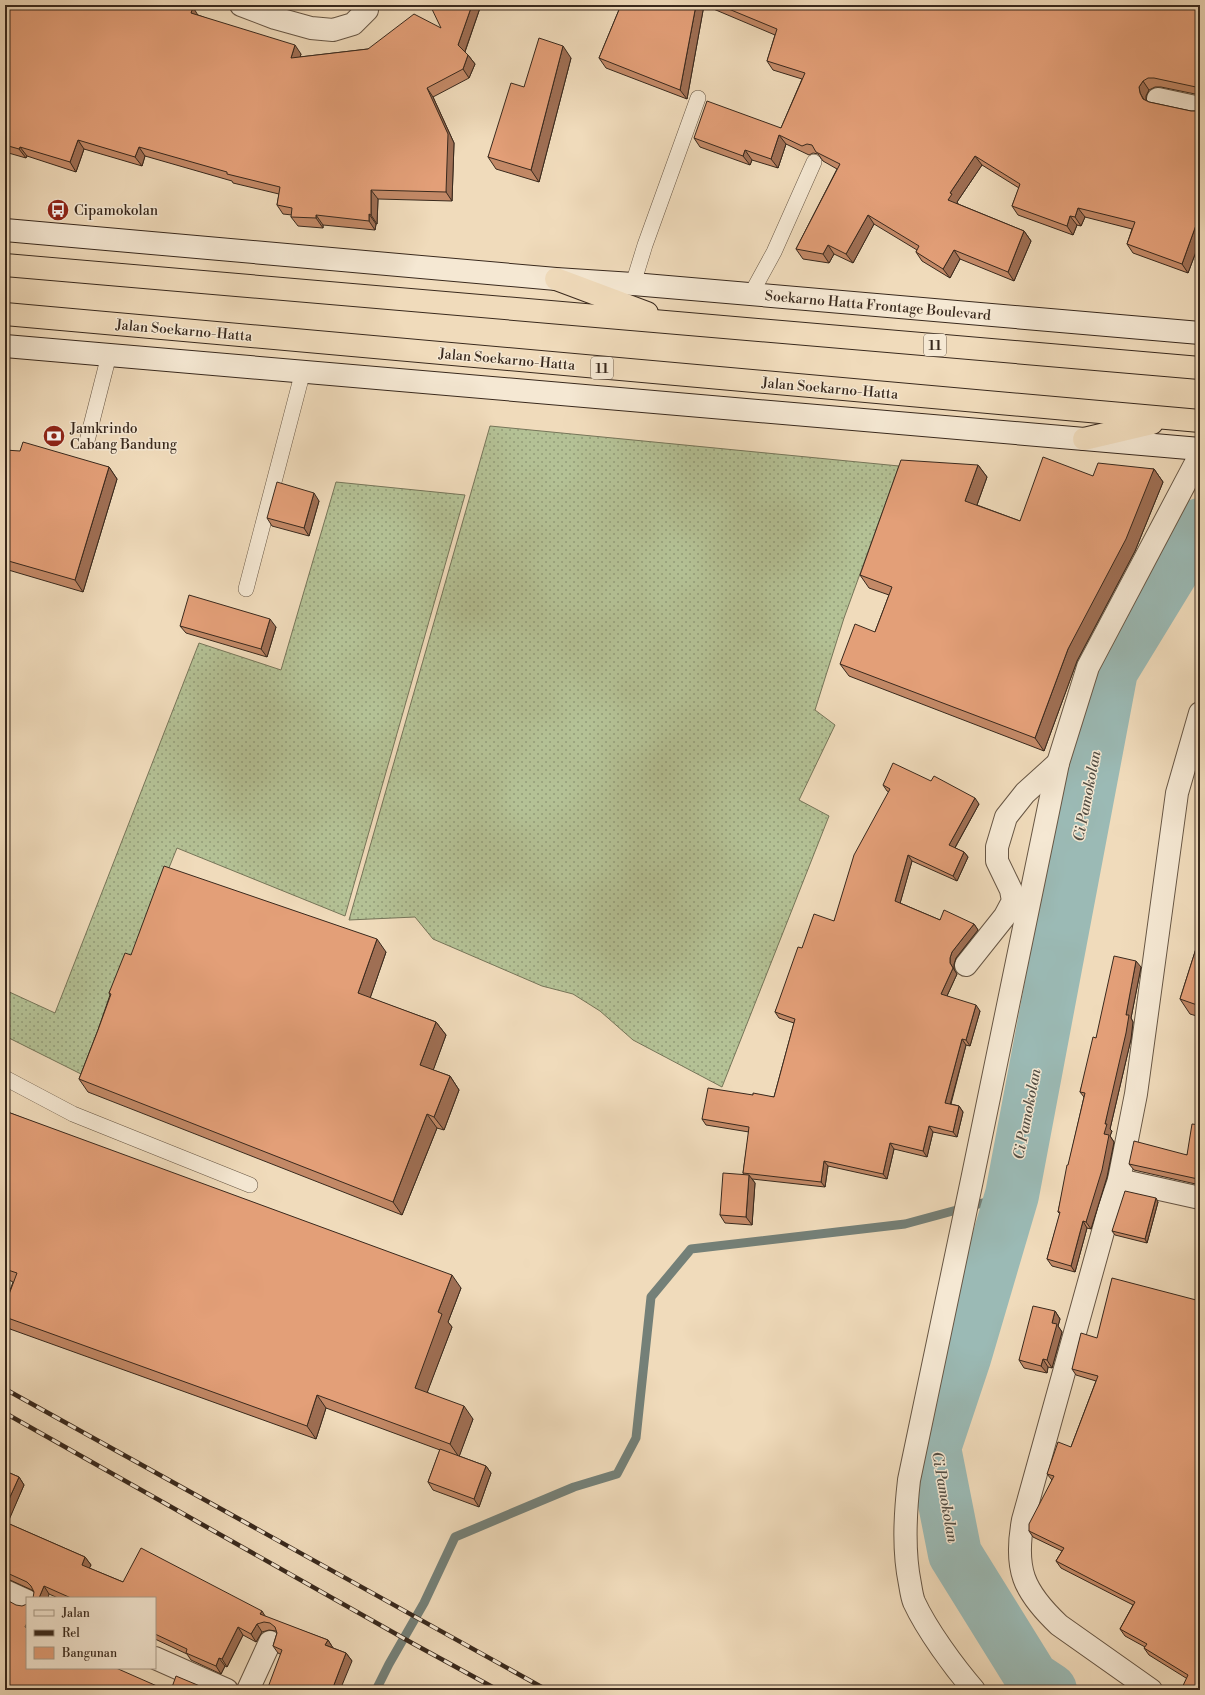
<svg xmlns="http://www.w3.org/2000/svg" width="1205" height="1695" viewBox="0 0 1205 1695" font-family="'Libre Bodoni',serif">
<defs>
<pattern id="grass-dots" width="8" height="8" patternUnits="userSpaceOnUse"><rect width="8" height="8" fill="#b4c195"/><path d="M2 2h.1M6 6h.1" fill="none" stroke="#939d79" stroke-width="1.8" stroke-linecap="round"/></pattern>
</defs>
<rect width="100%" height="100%" fill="#f0dbbb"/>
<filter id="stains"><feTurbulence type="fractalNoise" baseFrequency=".005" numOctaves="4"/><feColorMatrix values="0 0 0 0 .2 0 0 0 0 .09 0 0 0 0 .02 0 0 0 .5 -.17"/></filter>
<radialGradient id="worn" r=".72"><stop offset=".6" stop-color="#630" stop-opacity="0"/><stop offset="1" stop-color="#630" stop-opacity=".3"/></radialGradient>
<g fill="url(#grass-dots)" stroke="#767559">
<polygon points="490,426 899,466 844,618 815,710 835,725 799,800 829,816 722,1087 633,1040 600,1011 573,994 542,986 433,939 415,917 349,920"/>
<polygon points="336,482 465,495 345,916 177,848 85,1076 5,1036 5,990 55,1013 199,643 281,670"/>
</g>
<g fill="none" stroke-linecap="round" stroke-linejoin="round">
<polyline stroke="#748078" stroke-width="9" points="376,1690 389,1664 424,1603 455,1537 574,1487 617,1474 636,1438 651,1297 691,1249 905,1224 1012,1195"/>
<polyline stroke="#9bbab5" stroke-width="54" points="1050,1690 1032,1678 955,1554 934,1448 964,1358 1012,1195 1111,671 1200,525"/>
<g stroke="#675644" stroke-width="16">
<g id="lane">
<polyline points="633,284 645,245 698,98"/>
<polyline points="751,294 774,252 814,162"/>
<polyline points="87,441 109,355"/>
<polyline points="246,589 303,371"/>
<polyline points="5,1078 73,1114 250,1185"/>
</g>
</g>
<g stroke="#675644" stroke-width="24">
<g id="street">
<polyline points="241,5 275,18 311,28 333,30 353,24 367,10 367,5"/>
<polyline points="1158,99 1200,108"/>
<polyline points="966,965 1005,916 1013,901 1011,890 997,861 997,847 1006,817 1025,793 1058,763"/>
<polyline points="1119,1180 1200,1198"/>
<polyline points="5,1591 27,1601"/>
<polyline points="155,1658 227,1690"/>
<polyline points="248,1690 270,1642"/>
<path d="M974,1690C954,1667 927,1630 914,1602C912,1597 911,1590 910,1584C903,1550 905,1515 909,1480L972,1180L1058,763L1088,667L1200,455"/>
<path d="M1151,1690L1059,1625C1023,1591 1014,1569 1023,1520L1109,1210L1119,1180L1136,1094L1177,793L1200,713"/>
</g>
</g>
<g stroke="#39291d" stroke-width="24">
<g id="secondary">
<polyline points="5,230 556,279 633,284 1200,333"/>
<polyline points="5,346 1200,449"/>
</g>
</g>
<g stroke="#39291d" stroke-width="24">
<g id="highway">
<polyline points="5,265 1200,368"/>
<polyline points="556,279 647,313"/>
<polyline points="5,314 1200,421"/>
<polyline points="1084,439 1152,423"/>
</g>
</g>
<use href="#lane" stroke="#f5e8d3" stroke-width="15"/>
<use href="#street" stroke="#f5e8d3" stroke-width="22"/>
<use href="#secondary" stroke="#f5e8d3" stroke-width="22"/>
<use href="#highway" stroke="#f0dbbb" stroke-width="22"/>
<g stroke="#39291d" stroke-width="4.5">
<g id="rail">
<polyline points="5,1389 547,1690"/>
<polyline points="5,1413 412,1643 498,1690"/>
</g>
</g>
<use href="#rail" stroke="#f5e8d3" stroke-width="3" stroke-dasharray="9" stroke-linecap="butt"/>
</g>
<g fill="#c38967" stroke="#39291d">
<polygon points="5,5 198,15 301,54 300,57 368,49 441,28 481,5 465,52 468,55 475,64 469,78 433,97 454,143 452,201 378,199 377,224 376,224 375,230 323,225 323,228 298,226 291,217 292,215 283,214 277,205 279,194 233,183 232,181 145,156 142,166 84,149 76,172 27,156 26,158 5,152"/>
<polygon points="621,5 1200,5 1200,95 1161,87 1155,87 1149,90 1146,96 1146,100 1149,102 1191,111 1198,111 1200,109 1200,241 1188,273 1133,253 1127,244 1132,229 1085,217 1081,226 1077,225 1073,235 1018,215 1012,206 1019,188 982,165 957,202 958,204 1024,231 1031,241 1014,281 960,259 950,278 922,261 916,252 917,250 874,224 853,263 834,254 829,263 803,259 796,249 837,169 823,161 818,154 813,153 809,155 786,144 778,168 752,160 750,165 700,147 694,138 781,128 802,79 773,70 767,61 775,35 704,5 687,99 606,68 599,58"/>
<polygon points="571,58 539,182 496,169 488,157 524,87"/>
<polygon points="5,450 109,467 117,479 83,592 5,569"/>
<polygon points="978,465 987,477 977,505 1020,521 1093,476 1154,469 1163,482 1135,551 1077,661 1044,751 849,676 840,664 875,632 889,595 869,588 860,575"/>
<polygon points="319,501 309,536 272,526 267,518"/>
<polygon points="180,626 276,627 267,657 186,633"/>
<polygon points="883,785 979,804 955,848 964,852 968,857 957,881 912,861 900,903 940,920 974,924 978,930 956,958 954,964 954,969 957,974 947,996 980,1011 970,1046 966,1045 951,1104 959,1106 963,1112 957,1137 933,1132 927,1157 894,1149 887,1179 828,1166 825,1187 752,1179 755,1183 752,1225 725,1223 720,1215 744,1175 743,1173 749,1132 706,1125 702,1119 753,1095 774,1097 794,1023 779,1018 775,1012 802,948 834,921 889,792 887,791"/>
<polygon points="1200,936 1200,1017 1190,1014 1180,999"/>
<polygon points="386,952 370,998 436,1022 446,1035 433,1070 450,1076 459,1090 444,1130 437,1128 402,1215 88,1092 79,1079 98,1030 110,995 109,993 131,955"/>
<polygon points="1141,967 1131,1018 1133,1022 1131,1039 1110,1129 1112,1131 1110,1136 1114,1142 1107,1177 1091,1229 1087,1228 1075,1272 1052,1266 1047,1259 1060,1214 1058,1212 1084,1097 1080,1092 1096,1038"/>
<polygon points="5,1111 461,1288 448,1322 452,1327 427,1392 473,1419 459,1456 486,1466 491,1473 479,1507 433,1490 428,1482 440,1450 326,1408 316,1439 10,1329 5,1321 5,1304 13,1282 5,1278"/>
<polygon points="1200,1125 1200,1185 1134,1170 1129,1164 1187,1155"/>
<polygon points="1158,1202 1147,1243 1115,1235 1112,1231"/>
<polygon points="1055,1311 1060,1319 1058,1326 1062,1332 1052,1368 1048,1367 1047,1373 1024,1368 1019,1360"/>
<polygon points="1097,1338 1200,1690 1186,1678 1149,1655 1144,1648 1145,1647 1125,1636 1120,1629 1133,1605 1061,1568 1056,1561 1062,1551 1033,1537 1029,1531 1052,1480 1047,1474 1071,1447 1096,1381 1076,1375 1072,1369"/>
<polygon points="5,1471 19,1477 24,1485 7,1523 85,1557 91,1565 89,1568 123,1582 265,1617 328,1640 333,1648 346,1653 352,1661 280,1654 278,1653 273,1646 277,1633 277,1632 276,1631 269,1630 262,1632 256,1642 243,1635 227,1667 225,1666 221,1674 191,1660 187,1654 155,1639 155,1598 58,1598 49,1594 34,1592 32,1590 10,1580 5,1579"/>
</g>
<g fill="#9f6f54" stroke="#39291d">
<polygon points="472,5 481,5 464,54 458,45"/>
<polygon points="696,5 704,5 687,99 680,90"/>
<polygon points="193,7 199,17 191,13"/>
<polygon points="295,45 301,54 297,67 291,58"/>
<polygon points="563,46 571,58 539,182 531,170"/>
<polygon points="468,55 475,64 469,78 463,69"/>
<polygon points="1143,81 1149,90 1146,96 1146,102 1149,108 1140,93 1139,87"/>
<polygon points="427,88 433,97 454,143 452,201 446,192"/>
<polygon points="779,135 786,144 778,168 771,159"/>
<polygon points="78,140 84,149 76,172 70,162"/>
<polygon points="20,147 27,156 26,158 19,149"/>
<polygon points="139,147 145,156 142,166 135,157"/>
<polygon points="745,150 752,160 750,165 743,156"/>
<polygon points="975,156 982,165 957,202 958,204 955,209 948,200 950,193"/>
<polygon points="371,190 378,199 377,224 371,215"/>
<polygon points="1078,208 1085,217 1081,226 1075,217"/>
<polygon points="369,214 376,224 375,230 369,221"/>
<polygon points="1200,214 1200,241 1188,273 1182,264"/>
<polygon points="316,215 323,225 323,228 316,218"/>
<polygon points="868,215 874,224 853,263 846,254"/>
<polygon points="1070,216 1077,225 1073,235 1067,226"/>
<polygon points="1024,231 1031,241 1014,281 1008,272"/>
<polygon points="828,245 834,254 829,263 823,254"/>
<polygon points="954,250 960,259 950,278 943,269"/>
<polygon points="978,465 987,477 974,513 965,501"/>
<polygon points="109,467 117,479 83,592 75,580"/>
<polygon points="1154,469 1163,482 1135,551 1077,661 1044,751 1035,738 1068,649"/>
<polygon points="314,493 319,501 309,536 304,528"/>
<polygon points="270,619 276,627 267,657 261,649"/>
<polygon points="975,798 979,804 953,851 949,845"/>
<polygon points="964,852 968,857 957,881 953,876"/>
<polygon points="908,855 912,861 899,907 895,901"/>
<polygon points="974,924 978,930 956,958 954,964 954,969 950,963 950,958 952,952"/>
<polygon points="377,939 386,952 367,1007 358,993"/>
<polygon points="1136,961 1141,967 1131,1018 1133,1022 1131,1039 1110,1129 1112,1131 1110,1136 1114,1142 1107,1177 1091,1229 1086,1222 1104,1134 1105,1124"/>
<polygon points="953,968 957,974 945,1000 941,994"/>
<polygon points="976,1005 980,1011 970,1046 966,1040"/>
<polygon points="436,1022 446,1035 430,1079 420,1065"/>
<polygon points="962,1039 966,1045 949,1109 945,1103"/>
<polygon points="450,1076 459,1090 444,1130 434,1117"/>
<polygon points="959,1106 963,1112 957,1137 953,1132"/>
<polygon points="427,1114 437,1128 402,1215 393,1202"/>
<polygon points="929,1126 933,1132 927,1157 923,1151"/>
<polygon points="890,1143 894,1149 887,1179 883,1174"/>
<polygon points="824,1161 828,1166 825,1187 821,1182"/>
<polygon points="749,1175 755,1183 752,1225 746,1217"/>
<polygon points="1156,1198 1158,1202 1147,1243 1145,1239"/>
<polygon points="1083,1221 1087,1228 1075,1272 1071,1266"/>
<polygon points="452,1275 461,1288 448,1322 452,1327 424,1401 415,1388 438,1312"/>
<polygon points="1055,1311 1060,1319 1058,1326 1062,1332 1052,1368 1047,1360 1052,1323"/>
<polygon points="1043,1359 1048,1367 1047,1373 1041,1366"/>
<polygon points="317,1395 326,1408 316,1439 307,1426"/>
<polygon points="464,1406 473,1419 459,1457 450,1444"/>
<polygon points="486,1466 491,1473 479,1507 474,1499"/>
<polygon points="19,1477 24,1485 6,1527 5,1527 5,1508"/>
<polygon points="85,1557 91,1565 87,1573 82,1565"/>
<polygon points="44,1586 49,1594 48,1598 39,1598"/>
<polygon points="262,1611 267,1619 260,1614"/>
<polygon points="257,1624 262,1632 256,1642 251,1634"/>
<polygon points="238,1627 243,1635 227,1667 222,1659"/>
<polygon points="328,1640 333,1648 325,1645"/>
<polygon points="346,1653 352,1661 340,1690 332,1690"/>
<polygon points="219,1658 225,1666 221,1674 216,1666"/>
</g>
<g fill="#e39f78" stroke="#39291d">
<polygon points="5,5 186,5 193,7 191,13 295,45 291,58 368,49 414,14 441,28 430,5 472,5 458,45 468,55 463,69 427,88 448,134 446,192 371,190 371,215 369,214 369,221 316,215 316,218 291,217 292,208 277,205 280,187 227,174 227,172 139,147 135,157 78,140 70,162 20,147 19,149 5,145"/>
<polygon points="621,5 696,5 680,90 599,58"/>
<polygon points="719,5 1200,5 1200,88 1196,87 1154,78 1148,78 1143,81 1139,87 1140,93 1143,99 1149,102 1191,111 1198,111 1200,109 1200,214 1182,264 1127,244 1135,222 1078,208 1075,217 1070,216 1067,226 1012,206 1020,184 975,156 950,193 952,194 948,200 1024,231 1008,272 954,250 943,269 916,252 919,246 868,215 846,254 828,245 823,254 796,249 840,164 816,152 812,145 807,144 802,146 779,135 771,159 745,150 743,156 694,138 707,101 781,128 805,73 767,61 777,29"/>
<polygon points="539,38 563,46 531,170 488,157 511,83 524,87"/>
<polygon points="23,442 109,467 75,580 5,560 5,450 20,451"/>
<polygon points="1043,457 1093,476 1098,463 1154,469 1126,539 1068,649 1035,738 840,664 855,624 875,632 892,587 860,575 901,460 978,465 965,501 1020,521"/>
<polygon points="277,482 314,493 304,528 267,518"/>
<polygon points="189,595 270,619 261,649 180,626"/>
<polygon points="893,763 931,781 934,776 975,798 949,845 964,852 953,876 908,855 895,901 940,920 944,910 974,924 952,952 950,958 950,963 953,968 941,994 976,1005 966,1040 962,1039 945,1103 959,1106 953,1132 929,1126 923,1151 890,1143 883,1174 824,1161 821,1182 743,1173 749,1127 702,1119 708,1088 753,1095 753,1093 774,1097 795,1019 775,1012 798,947 802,948 814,914 834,921 854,855 890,789 883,785"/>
<polygon points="164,866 377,939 358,993 436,1022 420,1065 450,1076 434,1117 427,1114 393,1202 79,1079 98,1030 111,994 109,993 125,953 131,955"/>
<polygon points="1200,936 1200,1006 1180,999"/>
<polygon points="1114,956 1136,961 1126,1015 1129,1015 1126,1033 1105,1124 1107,1124 1104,1134 1109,1135 1102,1170 1086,1222 1083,1221 1071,1266 1047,1259 1060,1212 1058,1212 1067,1165 1068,1165 1085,1093 1080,1092 1093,1037 1096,1038"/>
<polygon points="5,1111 452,1275 438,1312 442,1314 415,1388 464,1406 450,1444 317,1395 307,1426 5,1317 5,1305 17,1273 5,1269"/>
<polygon points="1192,1124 1200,1125 1200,1180 1198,1179 1129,1164 1134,1141 1187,1155"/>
<polygon points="723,1173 749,1175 746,1217 720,1215"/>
<polygon points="1125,1191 1156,1198 1145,1239 1112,1231"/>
<polygon points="1112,1278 1200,1301 1200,1690 1181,1690 1188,1675 1144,1648 1147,1644 1120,1629 1135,1602 1056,1561 1064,1548 1029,1531 1029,1524 1054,1476 1047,1474 1058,1442 1071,1447 1098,1376 1072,1369 1081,1333 1097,1338"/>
<polygon points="1033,1306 1055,1311 1052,1323 1057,1324 1047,1360 1043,1359 1041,1366 1019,1360"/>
<polygon points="440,1449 486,1466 474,1499 428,1482"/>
<polygon points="5,1471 19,1477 5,1508"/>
<polygon points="5,1522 85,1557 82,1565 123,1582 141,1548 262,1611 260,1614 328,1640 325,1645 346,1653 332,1690 267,1690 282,1650 273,1646 277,1633 275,1627 270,1623 264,1622 257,1624 251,1634 238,1627 222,1659 219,1658 216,1666 186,1653 187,1649 155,1634 155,1598 71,1598 44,1586 39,1598 33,1598 34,1592 31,1586 27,1582 5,1572"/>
<polygon points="5,1599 16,1605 22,1606 27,1604 27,1623 25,1627 27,1628 27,1668 116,1668 166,1690 5,1690"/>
<polygon points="176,1676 207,1689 206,1690 171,1690"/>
</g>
<defs>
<g id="bus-disc" transform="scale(1.15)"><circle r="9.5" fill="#8f2418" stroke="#f5e8d3"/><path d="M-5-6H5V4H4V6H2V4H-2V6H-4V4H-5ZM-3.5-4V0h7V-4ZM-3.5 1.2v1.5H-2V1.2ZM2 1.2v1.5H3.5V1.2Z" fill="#fff"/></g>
<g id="bank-disc" transform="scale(1.15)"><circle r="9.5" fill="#8f2418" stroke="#f5e8d3"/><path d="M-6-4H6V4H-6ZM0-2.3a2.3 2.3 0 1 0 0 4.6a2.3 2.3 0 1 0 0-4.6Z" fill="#fff"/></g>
</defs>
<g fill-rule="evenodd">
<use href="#bus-disc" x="58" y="210"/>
<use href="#bank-disc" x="54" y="436"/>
</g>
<g text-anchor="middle" stroke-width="3" stroke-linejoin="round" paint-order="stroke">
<g fill="#f5e8d3" stroke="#716254" stroke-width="1">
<rect x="924" y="334" width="22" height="22" rx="3"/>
<rect x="591" y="357" width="22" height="22" rx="3"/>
</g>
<g font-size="13" font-weight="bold" fill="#39291d">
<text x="935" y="350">11</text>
<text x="602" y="373">11</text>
</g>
<g font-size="14" fill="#39291d" stroke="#f5e8d3" text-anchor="start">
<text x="74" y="215">Cipamokolan</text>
<text x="70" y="433">Jamkrindo<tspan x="70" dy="16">Cabang Bandung</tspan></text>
</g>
<g font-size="14" fill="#39291d" stroke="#f5e8d3">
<text transform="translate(878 305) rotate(5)" y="5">Soekarno Hatta Frontage Boulevard</text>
<text transform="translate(184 330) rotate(5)" y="5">Jalan Soekarno-Hatta</text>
<text transform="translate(507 359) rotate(5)" y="5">Jalan Soekarno-Hatta</text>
<text transform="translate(830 388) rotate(5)" y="5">Jalan Soekarno-Hatta</text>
</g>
<g font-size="15" font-style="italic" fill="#524d43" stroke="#f5e8d3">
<text transform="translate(1087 796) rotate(-79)" y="5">Ci Pamokolan</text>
<text transform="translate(1027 1114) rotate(-79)" y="5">Ci Pamokolan</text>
<text transform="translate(945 1497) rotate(80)" y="5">Ci Pamokolan</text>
</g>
</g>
<rect width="1205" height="1695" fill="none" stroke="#f0dbbb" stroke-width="20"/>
<rect x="6" y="6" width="1193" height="1683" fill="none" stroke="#39291d" stroke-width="2"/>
<rect x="10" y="10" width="1185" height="1675" fill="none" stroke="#39291d"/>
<rect x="26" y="1597" width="130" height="72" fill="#f5e8d3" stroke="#aa9c8a"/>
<rect x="34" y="1610" width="20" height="6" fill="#f5e8d3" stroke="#aa9c8a"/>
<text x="62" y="1617" font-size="12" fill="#39291d">Jalan</text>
<rect x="34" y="1630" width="20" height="6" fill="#39291d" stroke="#aa9c8a"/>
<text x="62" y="1637" font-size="12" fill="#39291d">Rel</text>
<rect x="34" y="1647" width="20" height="12" fill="#e39f78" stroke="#aa9c8a"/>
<text x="62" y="1657" font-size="12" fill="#39291d">Bangunan</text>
<rect width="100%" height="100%" filter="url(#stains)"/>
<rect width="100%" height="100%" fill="url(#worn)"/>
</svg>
